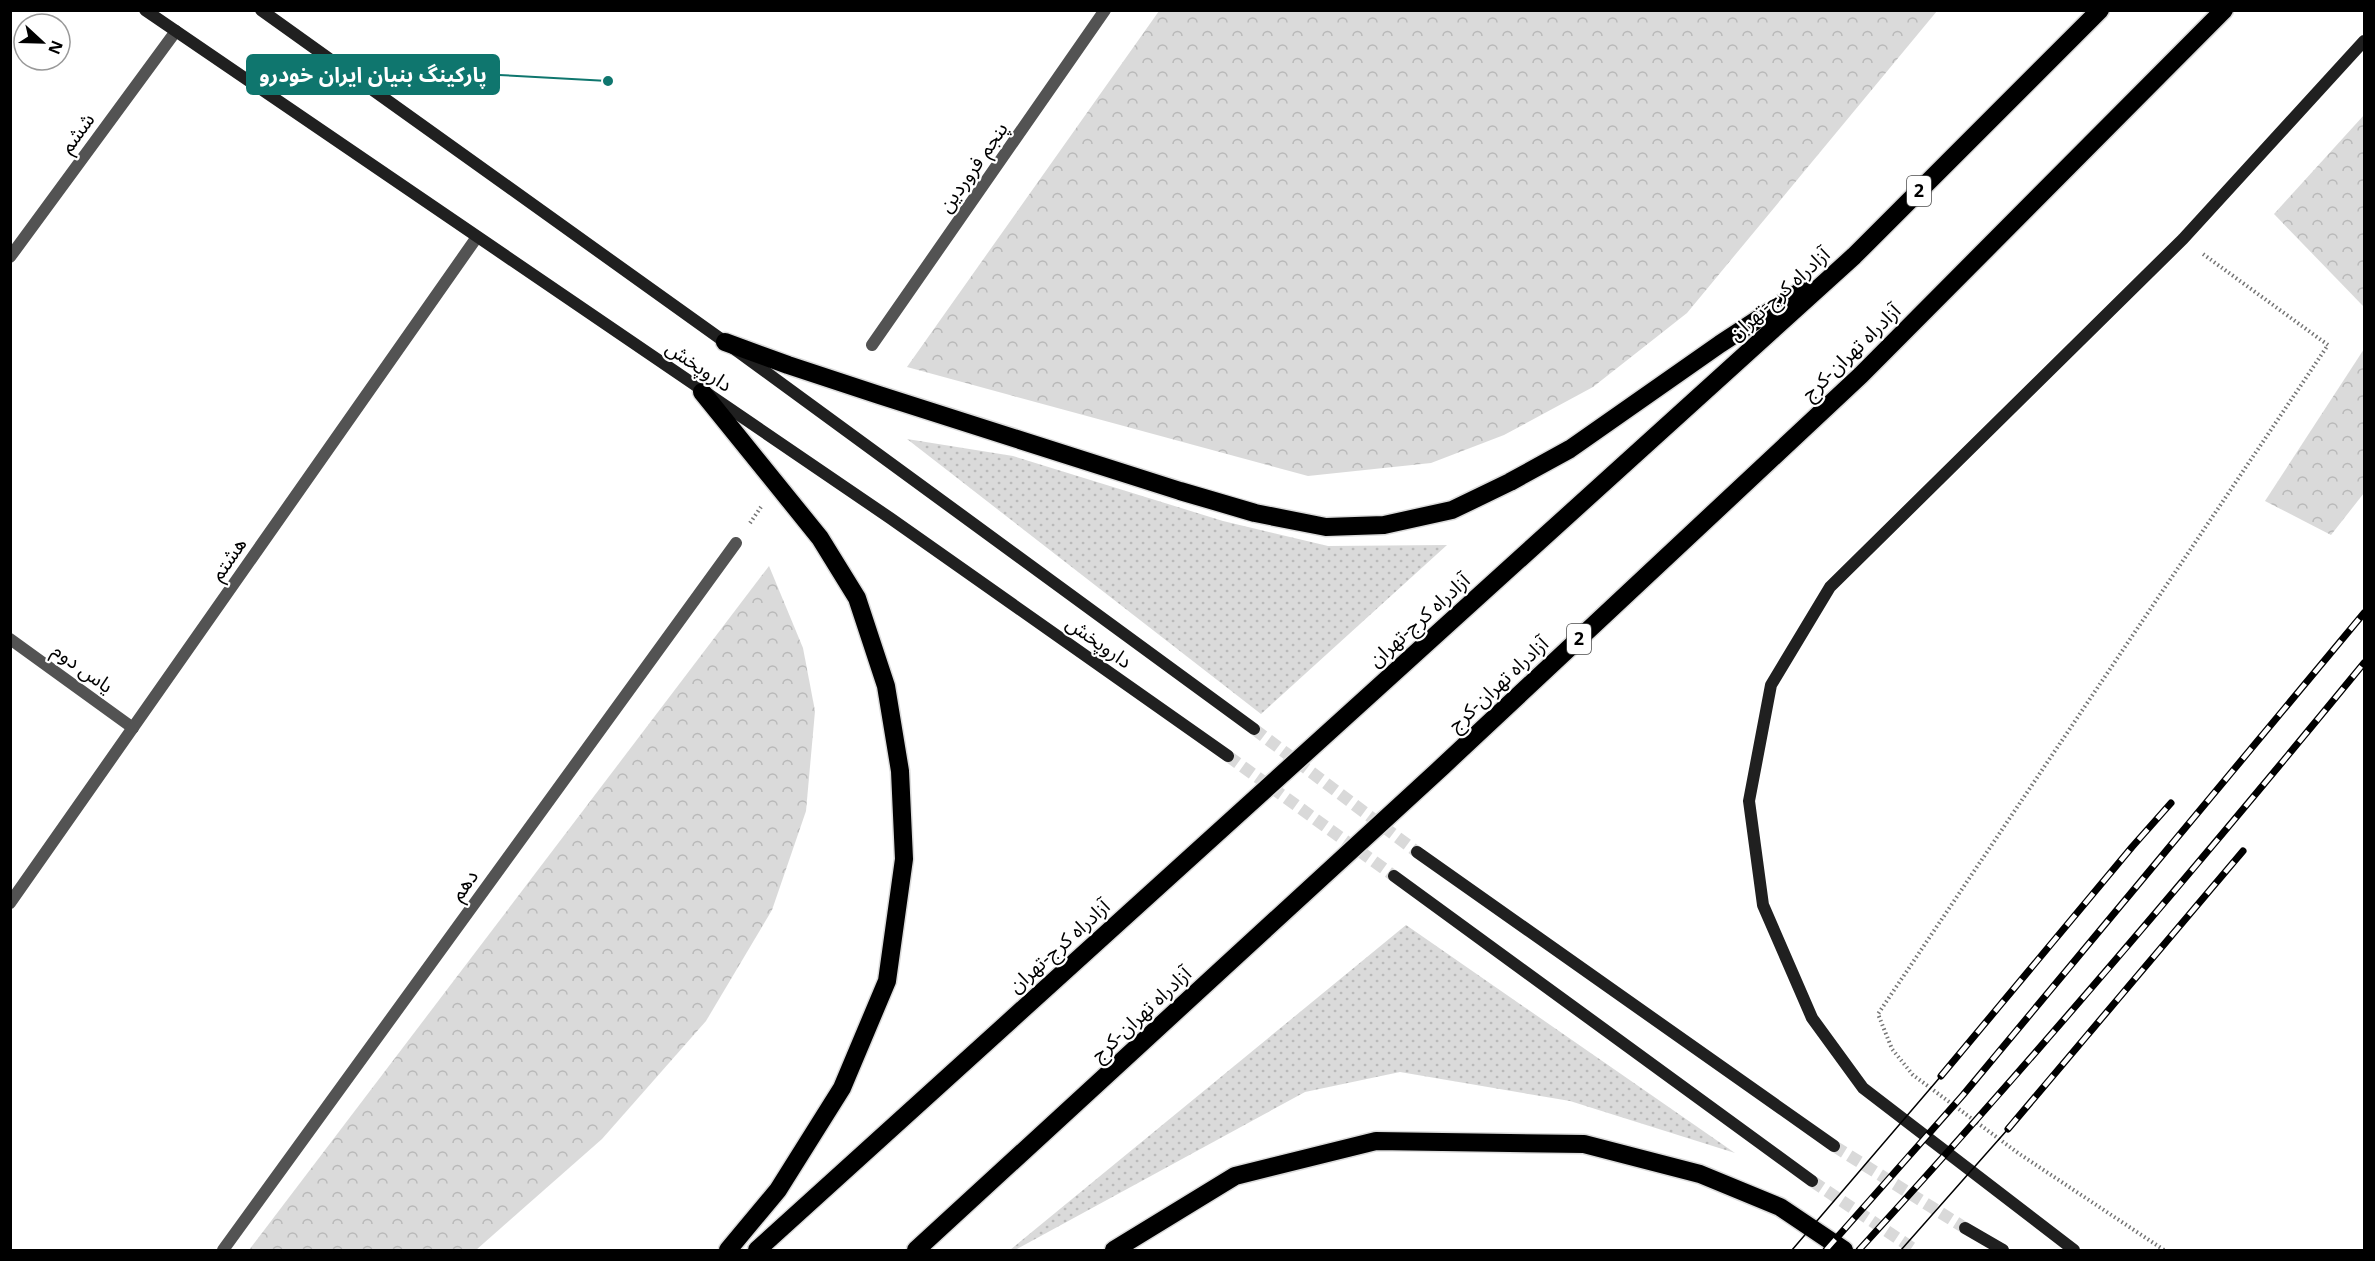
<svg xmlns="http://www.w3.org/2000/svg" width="2375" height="1261" viewBox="0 0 2375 1261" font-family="'Noto Sans','Noto Sans Arabic',sans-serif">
<defs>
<pattern id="grass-dots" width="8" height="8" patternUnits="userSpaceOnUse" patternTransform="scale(1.5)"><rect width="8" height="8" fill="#dadada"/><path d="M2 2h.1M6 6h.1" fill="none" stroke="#b9b9b9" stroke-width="1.8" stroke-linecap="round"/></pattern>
<pattern id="forest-crowns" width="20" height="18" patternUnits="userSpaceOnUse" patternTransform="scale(1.5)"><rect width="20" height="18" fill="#dadada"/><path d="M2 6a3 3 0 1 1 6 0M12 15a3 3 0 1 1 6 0" fill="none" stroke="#b9b9b9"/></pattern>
</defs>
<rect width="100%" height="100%" fill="#fff"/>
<g fill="url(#grass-dots)">
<polygon points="907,439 1013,456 1223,521 1328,546 1447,545 1261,714"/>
<polygon points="1406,925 1735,1153 1570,1101 1400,1072 1305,1092 1015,1250 1010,1250"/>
</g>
<g fill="url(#forest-crowns)">
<polygon points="1159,11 1159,10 1937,11 1687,313 1593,387 1504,435 1431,463 1308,476 907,367"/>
<polygon points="2364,115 2364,307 2274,214"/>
<polygon points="2364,349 2364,493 2331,535 2265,501"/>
<polygon points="769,566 803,648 815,711 806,811 772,910 706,1021 602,1139 476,1250 249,1250"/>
</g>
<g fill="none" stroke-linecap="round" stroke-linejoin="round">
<g stroke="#d9d9d9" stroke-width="12" stroke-dasharray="12 6" stroke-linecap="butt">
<polyline points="1254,729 1417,852"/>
<polyline points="1228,756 1394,876"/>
<polyline points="1834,1146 1965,1228"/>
<polyline points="1812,1181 1915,1250"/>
</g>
<g stroke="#dbdbdb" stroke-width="21">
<g id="highway">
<polyline points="725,342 788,365 879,395 1180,491 1255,513 1326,527 1384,525 1452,510 1510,482 1570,449 1720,344 1807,287"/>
<polyline points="702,392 820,538 857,598 886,686 900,771 904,859 887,981 842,1088 778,1190 728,1250"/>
<polyline points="757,1250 1854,256 2100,10"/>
<polyline points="916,1250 1443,766 1861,375 2224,10"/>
<polyline points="1114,1250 1235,1176 1376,1141 1584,1144 1700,1174 1780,1207 1844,1250"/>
</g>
</g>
<g stroke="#757575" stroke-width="4" stroke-dasharray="1.5 3" stroke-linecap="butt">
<polyline points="750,523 761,507"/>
<polyline points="2164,1250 2018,1153 1913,1075 1892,1049 1878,1014 2328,345 2203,254"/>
</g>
<g stroke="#535353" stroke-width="12">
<polyline points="10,257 176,31"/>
<polyline points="872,345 1105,10"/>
<polyline points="10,639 133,728"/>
<polyline points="10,903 477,237"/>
<polyline points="223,1250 736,543"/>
</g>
<g stroke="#202020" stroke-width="12">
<polyline points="145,10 890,518 1228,756"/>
<polyline points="261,10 725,342 1254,729"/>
<polyline points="1417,852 1834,1146"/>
<polyline points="1394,876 1812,1181"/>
<polyline points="1965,1228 2003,1250"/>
<polyline points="2074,1250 1863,1088 1812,1018 1763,905 1749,801 1771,685 1830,587 2183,239 2364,41"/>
</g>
<use href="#highway" stroke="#000" stroke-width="18"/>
<g stroke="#000" stroke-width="1.5">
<polyline points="1792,1250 1941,1076"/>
<polyline points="1901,1250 2008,1129"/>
</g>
<g stroke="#000" stroke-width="7">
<g id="rail">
<polyline points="1941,1076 2132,847 2171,803"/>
<polyline points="2008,1129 2243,851"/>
<polyline points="1826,1250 1963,1095 2364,613"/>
<path d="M1859,1250C2033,1060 2200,863 2364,663"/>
</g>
</g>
<use href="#rail" stroke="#fff" stroke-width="4.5" stroke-dasharray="14" stroke-linecap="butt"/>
</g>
<g text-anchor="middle" stroke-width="4.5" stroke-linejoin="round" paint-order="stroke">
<g fill="#fff" stroke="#4c4c4c" stroke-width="1.5">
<rect x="1907" y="176" width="24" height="30" rx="4.5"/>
<rect x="1567" y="624" width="24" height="30" rx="4.5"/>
</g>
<g font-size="18" font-weight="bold" fill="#000">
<text x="1919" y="197">2</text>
<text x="1579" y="645">2</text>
</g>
<g font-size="20" fill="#000" stroke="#fff">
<text transform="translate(77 133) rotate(-54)" y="7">ششم</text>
<text transform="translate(973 167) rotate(-55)" y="7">پنجم فروردین</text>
<text transform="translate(1779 294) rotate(-42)" y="7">آزادراه کرج-تهران</text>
<text transform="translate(1851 352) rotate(-44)" y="7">آزادراه تهران-کرج</text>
<text transform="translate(699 366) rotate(34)" y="7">داروپخش</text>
<text transform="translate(228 559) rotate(-55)" y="7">هشتم</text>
<text transform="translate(1419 620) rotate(-42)" y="7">آزادراه کرج-تهران</text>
<text transform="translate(1099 642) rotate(35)" y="7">داروپخش</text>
<text transform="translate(83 668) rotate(36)" y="7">یاس دوم</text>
<text transform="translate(1498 684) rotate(-43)" y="7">آزادراه تهران-کرج</text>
<text transform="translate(464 885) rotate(-54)" y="7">دهم</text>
<text transform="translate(1059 946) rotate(-42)" y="7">آزادراه کرج-تهران</text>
<text transform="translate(1141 1014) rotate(-43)" y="7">آزادراه تهران-کرج</text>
</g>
</g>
<path fill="none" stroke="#0f766e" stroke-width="2" d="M608 81L499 75"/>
<circle fill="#0f766e" stroke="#fff" stroke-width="2" cx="608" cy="81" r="6"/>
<rect fill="#0f766e" stroke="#0f766e" stroke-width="2" x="247" y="55" width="252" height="39" rx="6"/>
<g font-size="21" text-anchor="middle" font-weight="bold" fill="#fff">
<text x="373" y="82">پارکینگ بنیان ایران خودرو</text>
</g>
<rect width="2375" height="1261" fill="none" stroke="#000000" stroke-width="24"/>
<g transform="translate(42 42) rotate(112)"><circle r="28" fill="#ffffff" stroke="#999999" stroke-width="1.5"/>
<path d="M0-4.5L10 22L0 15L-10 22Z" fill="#000000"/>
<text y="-9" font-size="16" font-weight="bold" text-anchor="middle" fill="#000000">N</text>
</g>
</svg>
